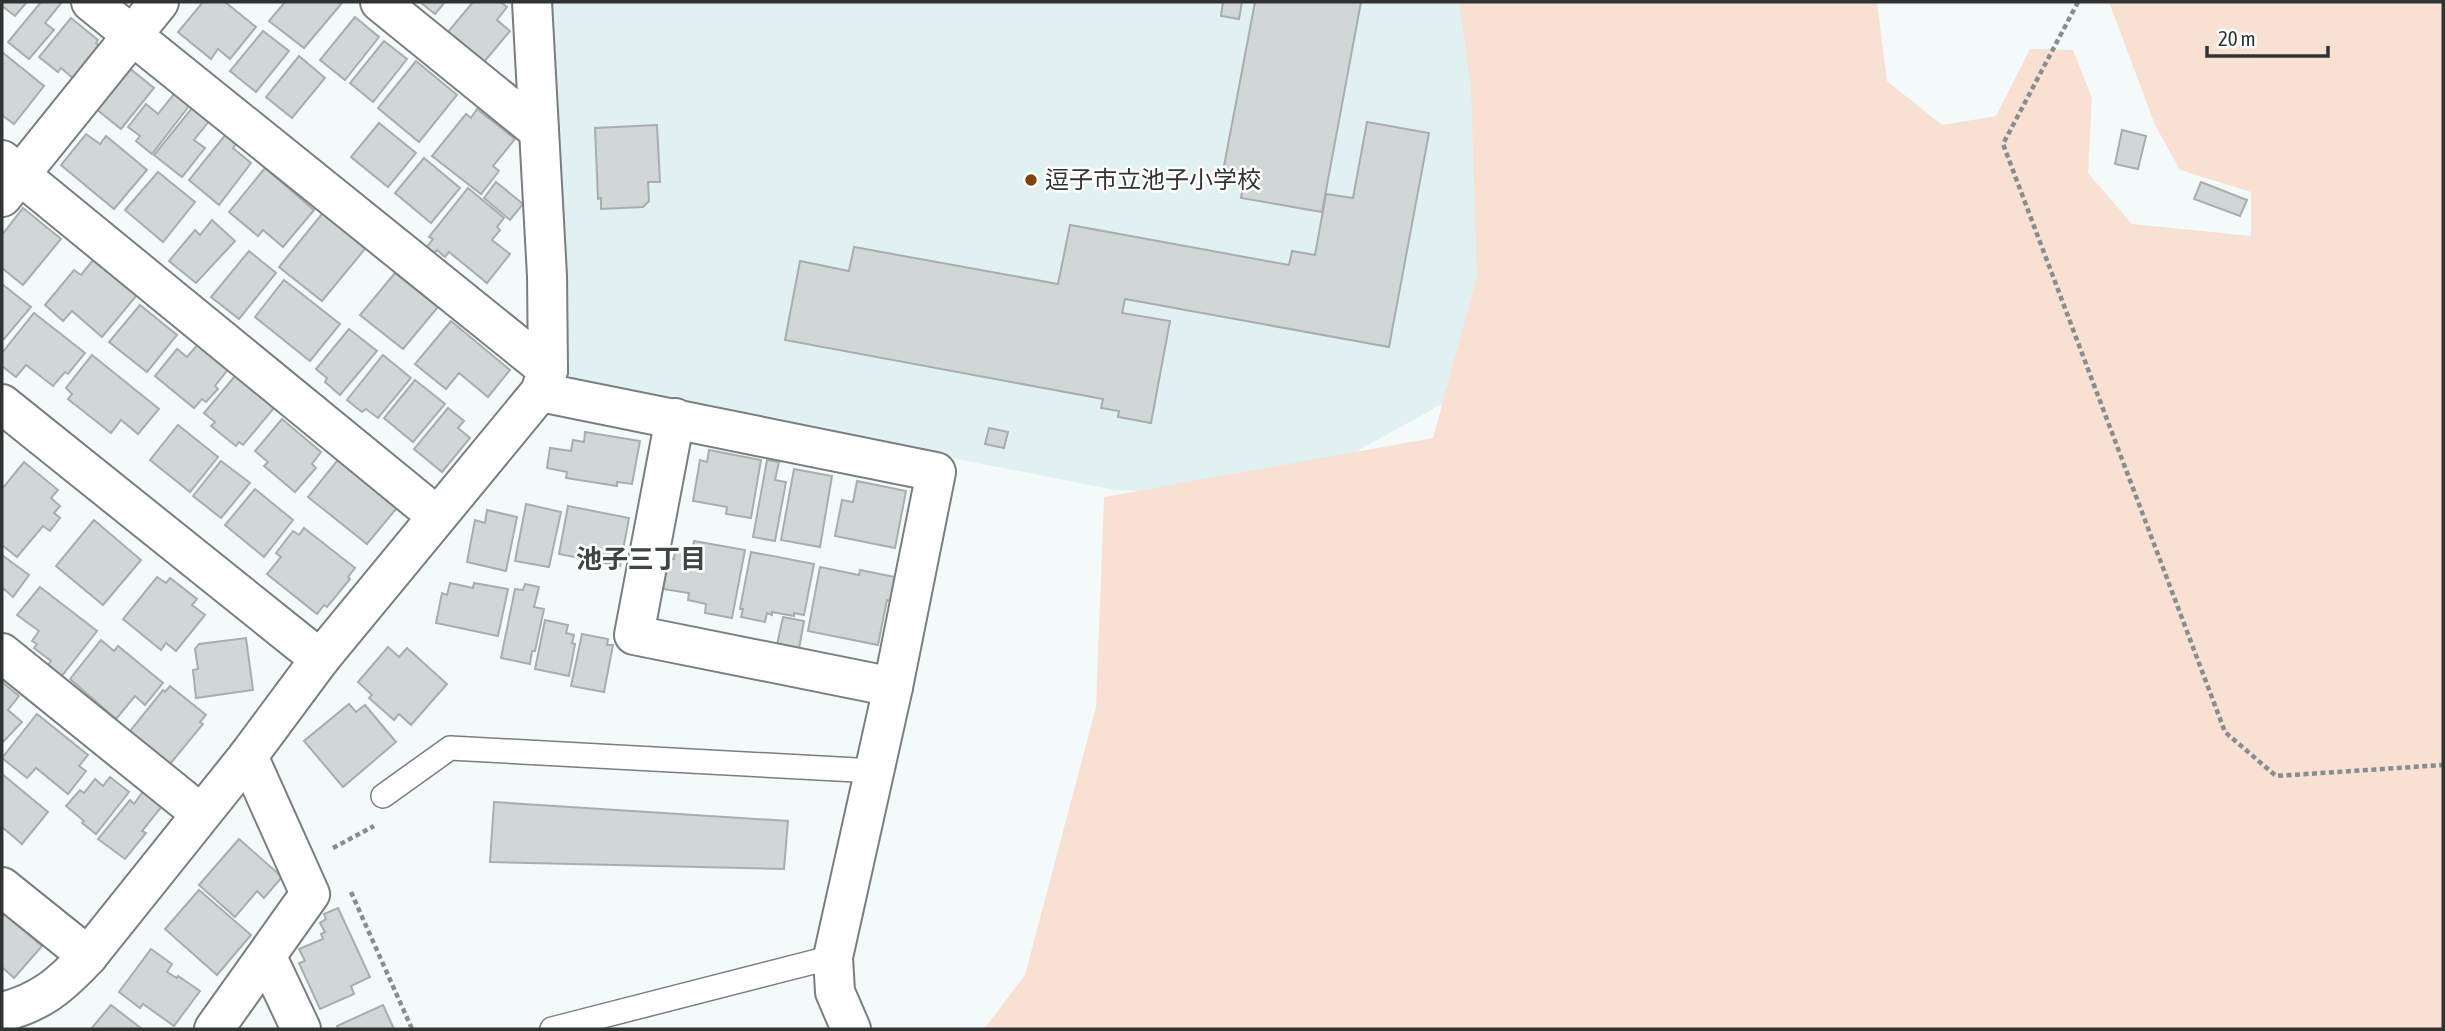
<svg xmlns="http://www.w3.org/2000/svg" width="2445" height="1031" viewBox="0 0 2445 1031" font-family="'Asap Condensed','Noto Sans JP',sans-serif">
<rect width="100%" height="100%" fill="#f4fafa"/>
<polygon fill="#e1f0f1" points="545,2 1493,2 1523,359 1276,496 1115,490 584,386 565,372"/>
<polygon fill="#f8e1d2" points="1459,2 1877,2 1887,81 1942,125 1996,116 2030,49 2073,50 2092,98 2088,173 2132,224 2251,236 2251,192 2180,170 2155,125 2109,2 2443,2 2443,1029 984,1029 1025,975 1096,707 1104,497 1433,438 1477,277 1471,87"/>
<g fill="#d1d7d7" stroke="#a8adae" stroke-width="2">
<polygon points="2,2 27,2 15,16 2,6"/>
<polygon points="41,2 62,2 45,23 54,30 29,59 8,42"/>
<polygon points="203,2 225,2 256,27 230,59 218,49 211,59 178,32"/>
<polygon points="285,2 340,2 342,3 304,48 269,21"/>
<polygon points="420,2 445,2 435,14"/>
<polygon points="473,2 500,2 507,7 497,20 510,31 484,62 447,33"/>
<polygon points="1223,2 1242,2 1239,19 1221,16"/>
<polygon points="1255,2 1361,2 1322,212 1241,198 1243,186 1221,182"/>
<polygon points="355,17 379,37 345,80 320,60"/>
<polygon points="71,18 98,40 96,43 100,47 74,79 61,68 58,72 39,57"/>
<polygon points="263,31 289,51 256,92 230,71"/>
<polygon points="384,41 407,59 373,102 350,83"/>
<polygon points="2,52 44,86 14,124 2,115"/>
<polygon points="299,56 325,78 292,118 266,97"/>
<polygon points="416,61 457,95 419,142 378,108"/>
<polygon points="128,67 154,88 121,129 95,108"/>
<polygon points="174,94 189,106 152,154 136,141 140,136 128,127 146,104 158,114"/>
<polygon points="193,107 210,120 194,140 205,148 182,177 154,155"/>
<polygon points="477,109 515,139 493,166 499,171 481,194 432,156 466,114 471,118"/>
<polygon points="1367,122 1429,133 1389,347 1125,299 1122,313 1170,321 1151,423 1118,417 1119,411 1101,408 1103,399 785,340 800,261 849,271 854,247 1058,284 1070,225 1289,265 1292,251 1315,255 1326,194 1353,198"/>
<polygon points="379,123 416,153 388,187 351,157"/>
<polygon points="657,125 660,182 648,182 649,201 643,207 601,209 601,198 598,199 595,128"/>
<polygon points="2122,130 2146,136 2138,169 2115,164"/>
<polygon points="86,134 100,144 106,136 147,170 114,209 61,165"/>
<polygon points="226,134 236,144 233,148 251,163 219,205 189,180"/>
<polygon points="424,158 460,188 431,223 395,193"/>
<polygon points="265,168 314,210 283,247 263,230 258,236 229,212"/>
<polygon points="158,172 195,202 163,242 125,210"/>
<polygon points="496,182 523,204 510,220 484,198"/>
<polygon points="2201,182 2247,200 2240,216 2194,199"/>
<polygon points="468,188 504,218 497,227 500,230 492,240 510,254 487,283 449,252 445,257 437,250 433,255 425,249 433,239 429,237"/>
<polygon points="23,208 61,239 23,285 2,268 2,235"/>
<polygon points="326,209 369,244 322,301 279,267"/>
<polygon points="212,220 235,241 196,283 169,261 195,230 200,235"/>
<polygon points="249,251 276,273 239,319 211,297"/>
<polygon points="94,259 137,295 102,337 72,311 63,321 45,305 74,270 81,275"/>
<polygon points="395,273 438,307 403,349 360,315"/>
<polygon points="284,280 340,324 310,361 255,317"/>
<polygon points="2,284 31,307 4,339 2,337"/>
<polygon points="140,305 177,335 147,372 109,342"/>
<polygon points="34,313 85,353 68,374 65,372 53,386 26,365 16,377 2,366 2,353"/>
<polygon points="451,321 510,370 488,397 459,373 446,389 415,364"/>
<polygon points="349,329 377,351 340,395 325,382 327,378 316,369"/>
<polygon points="199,343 230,367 215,386 218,389 206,402 202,399 194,408 155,376 177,349 187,357"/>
<polygon points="92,355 159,409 138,434 121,420 111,433 68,399 72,394 66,388"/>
<polygon points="383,355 411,378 378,418 366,409 362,412 347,400"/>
<polygon points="235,376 274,408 243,445 239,442 236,446 211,426 215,422 204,413"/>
<polygon points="415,380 445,404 413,442 384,418"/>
<polygon points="448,408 464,421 458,428 470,438 442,472 414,449"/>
<polygon points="282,419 321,452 312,464 316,468 295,492 264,466 268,462 255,451"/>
<polygon points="178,425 218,457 190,492 150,460"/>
<polygon points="989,428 1008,432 1004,448 985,444"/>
<polygon points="585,432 640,441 632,484 617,482 617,486 566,478 567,472 547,468 550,448 571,451 573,440 584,442"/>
<polygon points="709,450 761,460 751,518 726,514 727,507 693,501 700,460 707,462"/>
<polygon points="341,456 400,504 367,544 308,497"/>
<polygon points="767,460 779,462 775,480 786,482 775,541 753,537"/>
<polygon points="221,461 250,483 221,518 193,496"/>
<polygon points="24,462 58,490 51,498 60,506 54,513 60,518 50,531 43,526 17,557 2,545 2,489"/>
<polygon points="794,469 832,476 820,547 781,540"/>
<polygon points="857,481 906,491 895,548 835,536 842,500 853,502"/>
<polygon points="255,489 293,520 264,557 225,525"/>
<polygon points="526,504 561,512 549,567 515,561"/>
<polygon points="568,506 629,518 620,566 559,554"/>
<polygon points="487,510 517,517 506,571 467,562 475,520 485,523"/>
<polygon points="94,520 141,560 103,605 56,566"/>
<polygon points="304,528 355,568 348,577 350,579 327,607 324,605 317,614 267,574 281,557 276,553 293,531 299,535"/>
<polygon points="694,541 745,550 732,618 705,613 706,604 688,600 689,593 663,589 669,558 674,559 675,551 692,551"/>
<polygon points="751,552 814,564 804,615 794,613 794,616 772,612 772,615 767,613 765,622 741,617 743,609 740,609"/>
<polygon points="2,555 29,575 13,597 4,589 2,592"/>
<polygon points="820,567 859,575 860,570 895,577 891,601 887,600 878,645 808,631"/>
<polygon points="157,577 166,583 170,578 197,599 192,605 205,615 176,651 166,643 161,650 123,619"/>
<polygon points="450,583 473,588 474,583 508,589 498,636 436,623 442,593 447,595"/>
<polygon points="525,584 539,587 534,607 544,609 535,651 532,651 530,664 501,658 515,589 523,590"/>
<polygon points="40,587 97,631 61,677 47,666 51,661 34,648 37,644 32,641 39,631 17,615"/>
<polygon points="783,617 804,621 799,649 777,645"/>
<polygon points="545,620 568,625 566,633 574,635 572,643 575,644 569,676 535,669"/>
<polygon points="582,634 608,639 607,645 613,645 604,692 571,686"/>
<polygon points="246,638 253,690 196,698 193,670 198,669 195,649 199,644"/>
<polygon points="101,640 114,651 118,646 163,683 145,705 135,696 116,719 70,679"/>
<polygon points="388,647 399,657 407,648 447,684 411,725 399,714 394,720 369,698 372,695 358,682"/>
<polygon points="2,682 19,696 8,710 22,722 2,743"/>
<polygon points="170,686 206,715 200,722 203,724 166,769 126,736 163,690 165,692"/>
<polygon points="349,704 356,712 365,705 396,742 343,787 304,741"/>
<polygon points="37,714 88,755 79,766 86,771 68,794 36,768 27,778 2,758"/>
<polygon points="2,774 48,812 22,844 2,827"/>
<polygon points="110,777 129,792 96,834 82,823 84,821 66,806 80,790 84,793 95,779 103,786"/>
<polygon points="144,790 163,805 142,831 146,833 125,859 98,839 130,800 134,804"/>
<polygon points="494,802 788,821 784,869 490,862"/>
<polygon points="239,839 282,877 264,898 257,891 235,917 199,885"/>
<polygon points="199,890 251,935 217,975 165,929"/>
<polygon points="338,908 370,977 351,986 354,994 320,1009 299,963 305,961 299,949 323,939 321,934 325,932 320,923 326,919 324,914"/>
<polygon points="4,914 42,946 14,978 2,967 2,917"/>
<polygon points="151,949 172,964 167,972 177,978 178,976 200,991 174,1026 143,1004 140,1008 119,992"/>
<polygon points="111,1005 142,1029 91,1029"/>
<polygon points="383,1005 394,1029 338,1029 337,1026"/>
</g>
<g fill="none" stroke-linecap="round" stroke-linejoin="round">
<g stroke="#797e7f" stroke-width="26">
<g id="lane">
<polyline points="383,796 450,748 875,771"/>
<polyline points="552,1029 833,957"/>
</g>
</g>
<g stroke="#797e7f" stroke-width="42">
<g id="street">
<polyline points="91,2 548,370"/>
<polyline points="380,2 539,131"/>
<polyline points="532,2 547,276 548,370"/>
<polyline points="2,160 437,516"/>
<polyline points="2,197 159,2"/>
<polyline points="540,392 936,472 893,687 833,957 835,992 851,1029"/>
<polyline points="2,404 320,659"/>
<polyline points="675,418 634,635 893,687"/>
<polyline points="2,653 200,813"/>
<polyline points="2,887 88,956"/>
<polyline points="267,957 301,1029"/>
<polyline points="214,1029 310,894 248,756"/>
</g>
</g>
<g stroke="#797e7f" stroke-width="42">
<path id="secondary" d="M2,1012C40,1003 61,985 88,956L248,756L320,659L540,392L548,370"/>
</g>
<g stroke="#898d8d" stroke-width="4.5" stroke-dasharray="5 3.5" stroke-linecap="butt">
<polyline points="2078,2 2003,144 2225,732 2276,776 2443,765"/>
<polyline points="333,848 374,826"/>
<polyline points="351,892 412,1029"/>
</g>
<use href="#lane" stroke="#fff" stroke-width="23"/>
<use href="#street" stroke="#fff" stroke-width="38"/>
<use href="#secondary" stroke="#fff" stroke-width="38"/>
</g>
<circle fill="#82420a" stroke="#fff" stroke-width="2.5" cx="1031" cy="180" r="7"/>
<g text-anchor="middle" stroke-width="5" stroke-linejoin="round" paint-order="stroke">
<g font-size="24" fill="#313333" stroke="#fff" text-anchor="start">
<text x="1045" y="188">逗子市立池子小学校</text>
</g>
<g font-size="26" font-weight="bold" fill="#404445" stroke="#fff">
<text x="641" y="568">池子三丁目</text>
</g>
</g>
<rect width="2445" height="1031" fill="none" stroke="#313333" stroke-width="7"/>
<path d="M2207 46v10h121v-10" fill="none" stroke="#313333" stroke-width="3.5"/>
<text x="2218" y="46" font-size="21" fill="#313333" stroke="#ffffff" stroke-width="5" paint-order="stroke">20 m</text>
</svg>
